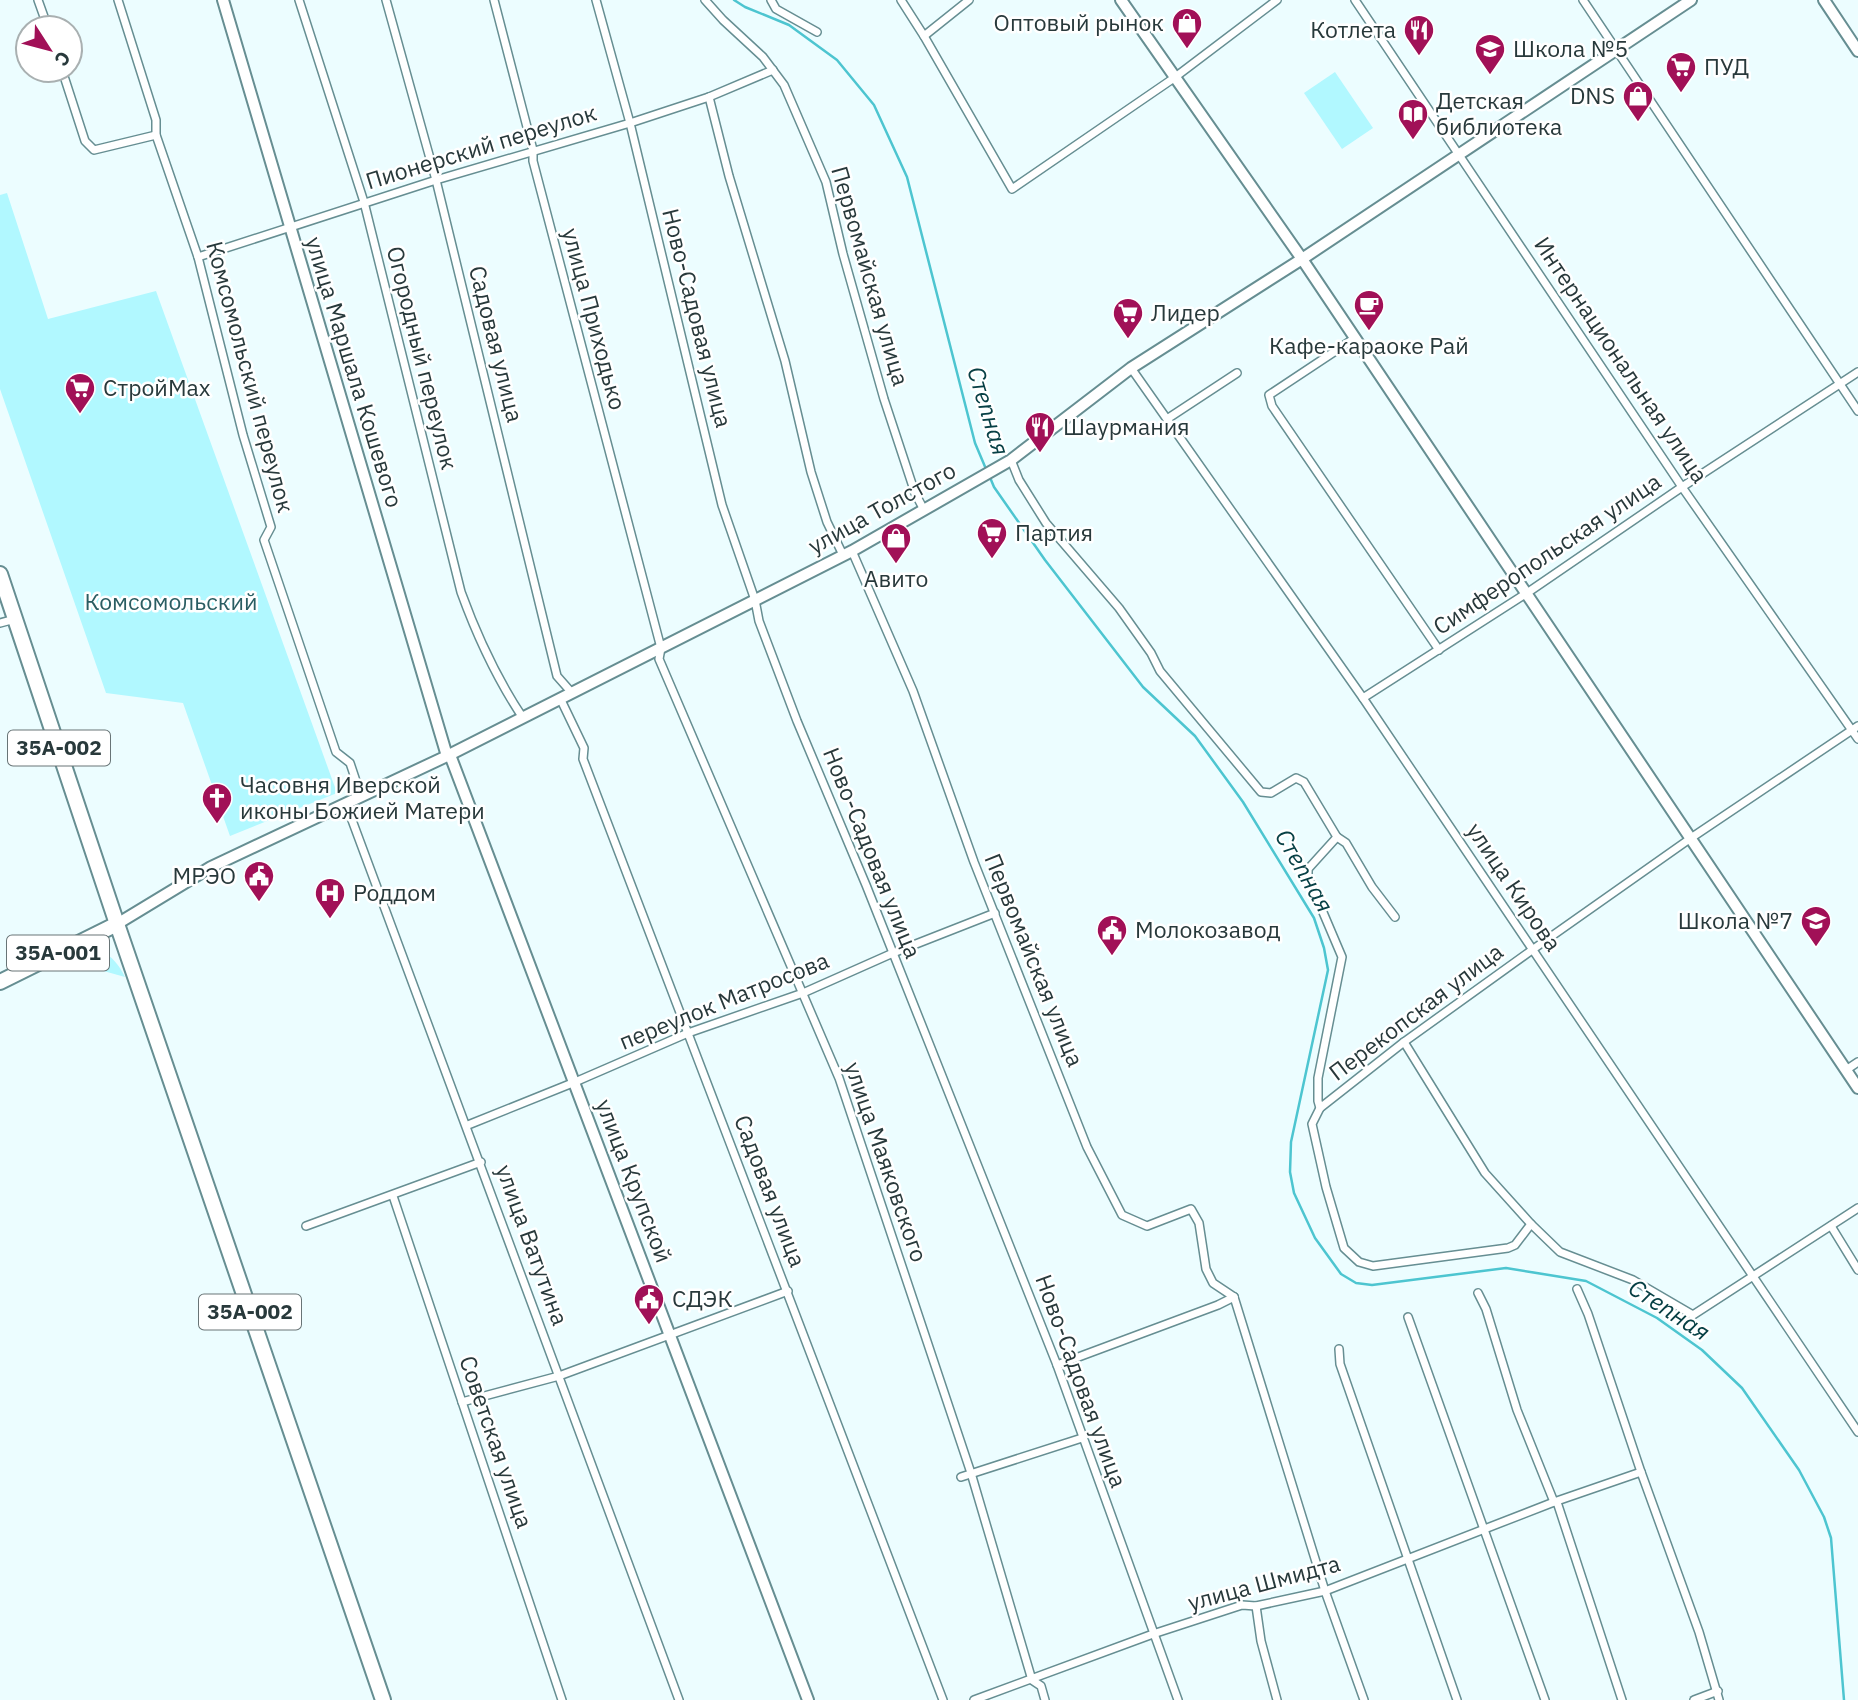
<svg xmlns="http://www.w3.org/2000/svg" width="1858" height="1700" viewBox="0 0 1858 1700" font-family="'IBM Plex Sans',sans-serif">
<rect width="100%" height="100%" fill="#ecfdff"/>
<g fill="#b1f8ff">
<polygon points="1335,72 1373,128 1342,149 1304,93"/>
<polygon points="7,193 48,319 156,291 337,793 230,836 183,703 106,693 0,389 0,195"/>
<path d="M86,947C106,950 116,959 125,977L57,958Z"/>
</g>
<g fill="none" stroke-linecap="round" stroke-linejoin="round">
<g stroke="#4dc5d0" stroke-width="2.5">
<polyline points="734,0 745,7 789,25 837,60 874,105 907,177 975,443 986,469"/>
<polyline points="989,475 994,487 1045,560 1143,687 1195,736 1243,802 1314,918 1324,948 1328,970 1291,1142 1290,1172 1294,1193 1315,1238 1341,1274 1356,1283 1372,1285 1506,1268 1586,1281 1657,1318 1702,1350 1742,1388 1799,1470 1824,1517 1831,1538 1844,1700"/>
</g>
<g stroke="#668e92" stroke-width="10">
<g id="street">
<polyline points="38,0 48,28"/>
<polyline points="118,0 156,120 156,135 198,257 243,435 271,527 264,540 336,752 350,763 361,796"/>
<path d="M299,0L364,202L461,592C477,636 497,679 523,718"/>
<polyline points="386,0 436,180 557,676 572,693"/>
<polyline points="494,0 533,150 533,161 661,648 659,659 839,1078 971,1473 1032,1680 1041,1686 1045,1700"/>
<polyline points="596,0 630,123 722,505 755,600 759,621 797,721 866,885 1057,1365 1178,1700"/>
<polyline points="705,0 723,20 763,57 784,85 826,182 843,254 884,399 915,493 924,510"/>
<polyline points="771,0 776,9 817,32"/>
<polyline points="901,0 924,36 1012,189 1174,78 1277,0"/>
<polyline points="1355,0 1682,487 1858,739"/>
<polyline points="1583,0 1858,411"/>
<polyline points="924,36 969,0"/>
<polyline points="62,70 85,141 94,150 156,135"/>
<polyline points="709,97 729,176 785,361 811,472 827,522 843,555"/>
<polyline points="198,257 436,180 630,123 709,97 773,70"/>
<polyline points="1355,338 1269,395 1272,406 1439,650"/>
<polyline points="1131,368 1363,698 1858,1432"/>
<polyline points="1167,419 1237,373"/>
<polyline points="1011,460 1019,480 1046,523 1119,608 1151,653 1160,671 1261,792 1271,793 1296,778 1304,782 1337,837 1308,869 1308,877 1342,957 1318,1078 1318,1101 1320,1108"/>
<polyline points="852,551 913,691 974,862 1087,1147 1122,1215 1147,1226 1191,1209 1199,1223 1206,1269 1213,1283 1234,1297"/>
<polyline points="0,623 15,619"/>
<polyline points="560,698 584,748 583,759 943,1700"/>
<polyline points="1363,698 1527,593 1682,487 1858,372"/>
<polyline points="346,804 679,1700"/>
<polyline points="1337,837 1346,843 1372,887 1395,917"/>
<polyline points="1404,1042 1485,1173 1531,1224 1560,1252 1633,1280 1693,1315 1858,1208"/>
<polyline points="1846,1070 1858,1062"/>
<polyline points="468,1125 575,1082 688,1033 803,993 893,953 995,913"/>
<polyline points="393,1196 562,1700"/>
<polyline points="1531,1224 1515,1245 1508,1248 1373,1266 1359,1262 1344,1248 1326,1187 1312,1124 1320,1108 1404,1042 1532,950 1691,838 1858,726"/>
<polyline points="306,1226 481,1162"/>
<polyline points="1831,1226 1858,1270"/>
<polyline points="1577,1289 1588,1314 1641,1472 1699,1632 1719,1700"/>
<polyline points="1478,1293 1486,1309 1517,1410 1554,1502"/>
<polyline points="1234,1297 1325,1591 1364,1700"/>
<polyline points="1408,1317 1545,1700"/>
<polyline points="1339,1349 1340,1364 1457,1700"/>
<polyline points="1057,1365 1218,1305 1234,1297"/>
<polyline points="462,1402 559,1376 788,1291"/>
<polyline points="961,1477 1082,1438"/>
<polyline points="1557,1502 1622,1700"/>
<polyline points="1256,1606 1261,1641 1277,1700"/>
<polyline points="974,1700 1153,1634 1242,1605 1256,1606 1325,1591 1554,1502 1641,1472"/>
<polyline points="1694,1700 1718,1691"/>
</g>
</g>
<g stroke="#668e92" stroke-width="14">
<g id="secondary">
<polyline points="223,0 447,756"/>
<polyline points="1121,0 1302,259 1858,1088"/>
<polyline points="1824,0 1858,51"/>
<polyline points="450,755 808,1700"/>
<polyline points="117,924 211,867 447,756 852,551 1011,460 1131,368 1302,259 1691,0"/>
</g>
</g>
<g stroke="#668e92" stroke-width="18">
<g id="highway">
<polyline points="0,574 117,924 383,1700"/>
<polyline points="0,982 117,924"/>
</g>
</g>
<use href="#street" stroke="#fff" stroke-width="7"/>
<use href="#secondary" stroke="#fff" stroke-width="10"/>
<use href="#highway" stroke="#fff" stroke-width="14"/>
</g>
<defs>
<g id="shop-pin" transform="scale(1.575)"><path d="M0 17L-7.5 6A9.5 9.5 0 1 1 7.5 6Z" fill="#a11057" stroke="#fff"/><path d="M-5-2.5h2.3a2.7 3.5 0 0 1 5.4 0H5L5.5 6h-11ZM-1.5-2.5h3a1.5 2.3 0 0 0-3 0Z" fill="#fff"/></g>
<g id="restaurant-pin" transform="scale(1.575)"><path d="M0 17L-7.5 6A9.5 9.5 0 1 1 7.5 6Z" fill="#a11057" stroke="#fff"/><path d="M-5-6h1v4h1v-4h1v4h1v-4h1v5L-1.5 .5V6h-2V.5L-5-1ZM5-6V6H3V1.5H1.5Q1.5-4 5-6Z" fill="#fff"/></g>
<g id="school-pin" transform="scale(1.575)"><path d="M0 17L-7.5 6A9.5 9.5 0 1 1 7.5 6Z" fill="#a11057" stroke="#fff"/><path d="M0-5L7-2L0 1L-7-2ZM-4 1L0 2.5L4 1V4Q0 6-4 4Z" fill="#fff"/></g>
<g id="supermarket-pin" transform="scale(1.575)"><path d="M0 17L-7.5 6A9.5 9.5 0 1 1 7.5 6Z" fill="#a11057" stroke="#fff"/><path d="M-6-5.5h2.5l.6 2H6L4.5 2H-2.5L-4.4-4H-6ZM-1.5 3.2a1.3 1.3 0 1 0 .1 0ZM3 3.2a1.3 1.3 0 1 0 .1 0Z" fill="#fff"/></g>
<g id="library-pin" transform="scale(1.575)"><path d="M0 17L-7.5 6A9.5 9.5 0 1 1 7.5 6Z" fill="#a11057" stroke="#fff"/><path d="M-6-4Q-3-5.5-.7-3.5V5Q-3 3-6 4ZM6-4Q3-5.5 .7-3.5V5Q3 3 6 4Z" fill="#fff"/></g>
<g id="cafe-pin" transform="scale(1.575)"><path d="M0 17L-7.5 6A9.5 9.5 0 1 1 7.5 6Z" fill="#a11057" stroke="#fff"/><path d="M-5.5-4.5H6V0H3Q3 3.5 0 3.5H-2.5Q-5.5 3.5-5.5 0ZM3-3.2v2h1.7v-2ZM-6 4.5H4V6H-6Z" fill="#fff"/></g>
<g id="church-pin" transform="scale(1.575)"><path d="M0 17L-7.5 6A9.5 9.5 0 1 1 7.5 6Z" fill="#a11057" stroke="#fff"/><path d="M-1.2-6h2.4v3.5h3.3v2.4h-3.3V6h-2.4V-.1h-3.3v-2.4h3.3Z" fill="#fff"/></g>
<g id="civic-pin" transform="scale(1.575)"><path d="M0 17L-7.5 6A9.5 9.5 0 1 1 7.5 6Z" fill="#a11057" stroke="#fff"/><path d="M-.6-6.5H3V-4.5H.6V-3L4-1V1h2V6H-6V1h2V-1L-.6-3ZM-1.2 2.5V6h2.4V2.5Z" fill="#fff"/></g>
<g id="hospital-pin" transform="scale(1.575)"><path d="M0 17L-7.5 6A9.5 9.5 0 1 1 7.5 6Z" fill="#a11057" stroke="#fff"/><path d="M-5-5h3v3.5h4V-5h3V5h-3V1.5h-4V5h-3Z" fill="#fff"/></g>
</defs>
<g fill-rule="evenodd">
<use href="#shop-pin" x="1187" y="23"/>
<use href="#restaurant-pin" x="1419" y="30"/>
<use href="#school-pin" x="1490" y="49"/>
<use href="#supermarket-pin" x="1681" y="67"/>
<use href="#shop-pin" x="1638" y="96"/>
<use href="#library-pin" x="1413" y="114"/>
<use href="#cafe-pin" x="1369" y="305"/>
<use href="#supermarket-pin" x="1128" y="313"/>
<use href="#supermarket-pin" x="80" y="388"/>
<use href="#restaurant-pin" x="1040" y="427"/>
<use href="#supermarket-pin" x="992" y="533"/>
<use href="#shop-pin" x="896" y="538"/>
<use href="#church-pin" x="217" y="798"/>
<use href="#civic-pin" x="259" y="876"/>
<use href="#hospital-pin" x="330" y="893"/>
<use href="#school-pin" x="1816" y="921"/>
<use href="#civic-pin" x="1112" y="930"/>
<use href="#civic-pin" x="649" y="1299"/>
</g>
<g text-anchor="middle" stroke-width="5" stroke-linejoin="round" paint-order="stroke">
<g fill="#fff" stroke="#687476" stroke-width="2">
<rect x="8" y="730.5" width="102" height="35" rx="5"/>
<rect x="7" y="935.5" width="102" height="35" rx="5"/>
<rect x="199" y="1294.5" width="102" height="35" rx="5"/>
</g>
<g font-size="21" font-weight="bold" fill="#28393b">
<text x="59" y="755">35А-002</text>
<text x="58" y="960">35А-001</text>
<text x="250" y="1319">35А-002</text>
</g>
<g font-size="23" fill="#28393b" stroke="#fff" text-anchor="start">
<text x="1164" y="31" text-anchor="end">Оптовый рынок</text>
<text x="1396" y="38" text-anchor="end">Котлета</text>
<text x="1513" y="57">Школа №5</text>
<text x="1704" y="75">ПУД</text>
<text x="1615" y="104" text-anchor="end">DNS</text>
<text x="1436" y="109">Детская<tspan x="1436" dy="26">библиотека</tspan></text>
<text x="1151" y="321">Лидер</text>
<text x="1369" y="354" text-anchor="middle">Кафе-караоке Рай</text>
<text x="103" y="396">СтройMax</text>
<text x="1063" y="435">Шаурмания</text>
<text x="1015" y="541">Партия</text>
<text x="896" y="587" text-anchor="middle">Авито</text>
<text x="240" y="793">Часовня Иверской<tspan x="240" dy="26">иконы Божией Матери</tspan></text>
<text x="236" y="884" text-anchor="end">МРЭО</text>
<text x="353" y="901">Роддом</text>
<text x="1793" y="929" text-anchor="end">Школа №7</text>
<text x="1135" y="938">Молокозавод</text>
<text x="672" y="1307">СДЭК</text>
</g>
<g font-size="23" fill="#28393b" stroke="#fff">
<text transform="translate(481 147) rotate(-17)" y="8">Пионерский переулок</text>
<text transform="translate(870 276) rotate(74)" y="8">Первомайская улица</text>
<text transform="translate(697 318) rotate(76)" y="8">Ново-Садовая улица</text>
<text transform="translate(594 319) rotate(75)" y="8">улица Приходько</text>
<text transform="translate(496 344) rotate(76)" y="8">Садовая улица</text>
<text transform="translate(422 358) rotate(76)" y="8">Огородный переулок</text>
<text transform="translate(1621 360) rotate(56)" y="8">Интернациональная улица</text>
<text transform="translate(354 372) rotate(73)" y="8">улица Маршала Кошевого</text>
<text transform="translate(250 377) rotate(75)" y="8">Комсомольский переулок</text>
<text transform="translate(882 508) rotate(-29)" y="8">улица Толстого</text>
<text transform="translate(1547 554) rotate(-34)" y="8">Симферопольская улица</text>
<text transform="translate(872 853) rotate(68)" y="8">Ново-Садовая улица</text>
<text transform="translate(1514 887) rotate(56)" y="8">улица Кирова</text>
<text transform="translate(1034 960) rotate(68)" y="8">Первомайская улица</text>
<text transform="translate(724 1001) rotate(-22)" y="8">переулок Матросова</text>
<text transform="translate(1416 1012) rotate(-37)" y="8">Перекопская улица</text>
<text transform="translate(886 1162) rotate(71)" y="8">улица Маяковского</text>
<text transform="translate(634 1181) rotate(69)" y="8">улица Крупской</text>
<text transform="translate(770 1191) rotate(69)" y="8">Садовая улица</text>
<text transform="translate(532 1245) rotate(70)" y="8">улица Ватутина</text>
<text transform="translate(1081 1381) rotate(70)" y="8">Ново-Садовая улица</text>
<text transform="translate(496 1442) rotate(71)" y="8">Советская улица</text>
<text transform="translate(1264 1583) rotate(-15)" y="8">улица Шмидта</text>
</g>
<g font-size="23" fill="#2a5d62" stroke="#fff">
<text x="171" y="610">Комсомольский</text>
</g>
<g font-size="24" font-style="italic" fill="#074045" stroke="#fff">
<text transform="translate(988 411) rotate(73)" y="8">Степная</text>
<text transform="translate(1304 871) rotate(60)" y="8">Степная</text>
<text transform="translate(1669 1310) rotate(33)" y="8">Степная</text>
</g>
</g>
<g transform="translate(49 49) rotate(126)"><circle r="33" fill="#ffffff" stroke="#a9b0b1" stroke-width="2"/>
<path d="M0-5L12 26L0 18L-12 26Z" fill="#a11057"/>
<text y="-10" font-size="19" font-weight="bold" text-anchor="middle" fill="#28393b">С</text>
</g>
</svg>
